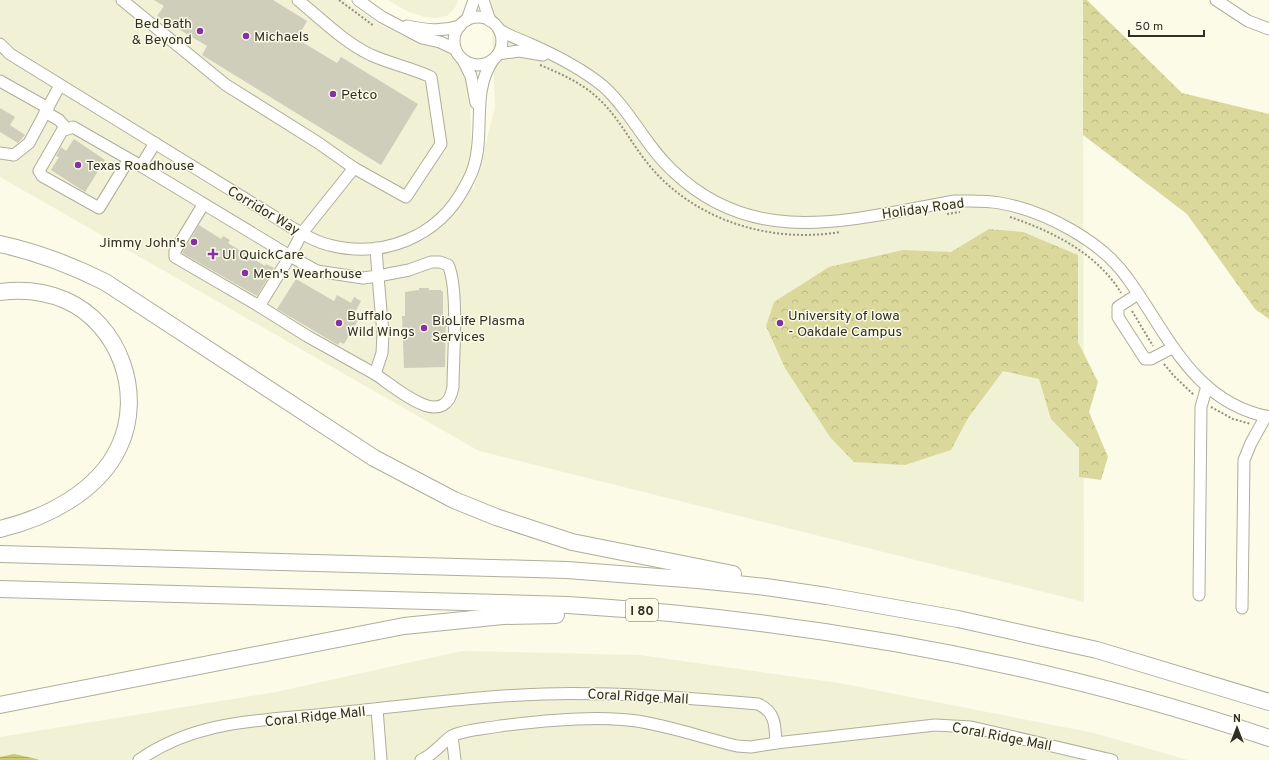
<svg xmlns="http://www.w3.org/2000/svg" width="1269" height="760" viewBox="0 0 1269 760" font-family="Overpass,sans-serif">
<defs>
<pattern id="forest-crowns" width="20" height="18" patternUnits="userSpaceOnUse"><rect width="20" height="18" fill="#dbd89c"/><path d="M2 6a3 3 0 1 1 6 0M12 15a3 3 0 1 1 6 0" fill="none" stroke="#bcba86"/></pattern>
<pattern id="water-rules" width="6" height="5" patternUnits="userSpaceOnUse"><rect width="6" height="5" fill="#cbc76d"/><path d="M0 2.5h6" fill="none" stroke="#afab5e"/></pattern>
</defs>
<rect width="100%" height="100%" fill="#fcfbe7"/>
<g fill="#f1f1d5">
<polygon points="0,0 345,0 377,23 403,36 445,49 458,62 469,79 473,192 495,107 491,0 1083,0 1084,602 479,451 0,177"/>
<polygon points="388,0 458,0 455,8 447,16 436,18 424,17 407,11"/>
<polygon points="462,651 640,655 839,683 1094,733 1188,760 0,760 0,737 276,692"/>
</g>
<g fill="url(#forest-crowns)">
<polygon points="1083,0 1087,0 1182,93 1269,114 1269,319 1255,309 1187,214 1083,135"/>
<polygon points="989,229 1023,232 1078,255 1078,342 1098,382 1089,412 1108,457 1101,480 1079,477 1079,448 1051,419 1039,379 1003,371 968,418 951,450 905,465 854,462 830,437 785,368 766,326 774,302 829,267 903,250 951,252"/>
</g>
<polygon fill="url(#water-rules)" points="14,754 37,759 39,760 0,760 0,757"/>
<g fill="#cecebb">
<polygon points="154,0 273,0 307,21 297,39 337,63 341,57 418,104 381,165 202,55 207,46 157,16 164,6"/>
<polygon points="0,108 15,117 10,125 25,135 18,143 0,132"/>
<polygon points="74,139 105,160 85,192 51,170 59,157 56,156 61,147 66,151"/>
<polygon points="199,225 221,239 223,236 230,240 228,243 265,266 266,264 274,268 257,296 182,253"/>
<polygon points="296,279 334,301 337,295 351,303 354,297 361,301 354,314 360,317 344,344 340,342 338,345 277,309"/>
<polygon points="419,288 429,288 429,290 441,290 443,292 443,316 446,316 445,367 404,368 402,316 405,316 405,292 419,290"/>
</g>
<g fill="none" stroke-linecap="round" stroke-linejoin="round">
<g stroke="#aeae9b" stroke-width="13">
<g id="minor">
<polyline points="122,0 226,85 317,142 354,168 302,233 290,256 141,166 155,143"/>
<path d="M298,0C321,19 344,42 371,55C391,64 412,68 431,77L441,144L406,197L354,168"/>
<polyline points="358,0 382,17 422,38 440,42 455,49"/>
<polyline points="483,0 490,21"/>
<polyline points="1216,0 1248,21 1269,29"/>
<circle cx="478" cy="41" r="24"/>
<polyline points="467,20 474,0"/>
<path d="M407,26C426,30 441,32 460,26"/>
<path d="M500,30C509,36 519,39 530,44C555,55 581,68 603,86C631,111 646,147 674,172C757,251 855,218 955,201C970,201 985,200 1000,203C1045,211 1102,241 1128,279C1168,334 1193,402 1269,417"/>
<path d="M0,44L10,54L291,227C303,234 315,242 329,245C383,259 438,237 464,188C468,181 472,174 474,166C485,131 471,92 493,60"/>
<polyline points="498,54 519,51 543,55"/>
<polyline points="463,60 471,76 476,103"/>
<polyline points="0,81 48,108"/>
<polyline points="45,112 59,120 66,128"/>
<polyline points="0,153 14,155 29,143 60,85"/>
<polyline points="129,159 99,208 42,176 39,171 62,131 73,127 141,166"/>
<polyline points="203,205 175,251 175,257 259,306"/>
<path d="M431,262H440L448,265C459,287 453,359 453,387C445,433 395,387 375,374L382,353L383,334L378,276L409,270Z"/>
<polyline points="1138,294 1118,307 1118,317 1145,359 1151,359 1172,348"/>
<polyline points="375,374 307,336 259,306 290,256 317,271 363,278 378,276 376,248"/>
<polyline points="1199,595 1201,407 1207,386"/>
<polyline points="1242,608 1244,460 1251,443 1266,416"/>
<polyline points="377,709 381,760"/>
<polyline points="452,736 455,760"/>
<path d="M139,760C199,718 266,721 336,713C405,706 474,696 544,694C615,692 687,698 758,704C776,712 775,726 776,743L935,725L971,727L1112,760"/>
<path d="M421,760C434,755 441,743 452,736C466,729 485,729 500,726C538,721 598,715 637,721C670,726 704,738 737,746L751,747L776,743"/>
</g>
</g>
<g stroke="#aeae9b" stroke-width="18">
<g id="highway">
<path d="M0,244C37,252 71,265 105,282L374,458L454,500L496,517L572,542L733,574"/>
<path d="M0,292C23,289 44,291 65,300C120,324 144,394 119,447C98,492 46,518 0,529"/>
<polyline points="0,554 567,570 698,580 766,587 827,596 958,619 1097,650 1269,702"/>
<path d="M0,589L568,605C807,620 1042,661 1269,738"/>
<polyline points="0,705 404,626 503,616 556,615"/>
</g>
</g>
<g stroke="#919183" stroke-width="2" stroke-dasharray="2 2" stroke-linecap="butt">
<polyline points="339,0 374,26"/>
<path d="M540,65C564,75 586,85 604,104C620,121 631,142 645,160C690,219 768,244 840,232"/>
<polyline points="947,214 960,212"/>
<path d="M1010,217C1052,231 1098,254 1121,293"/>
<polyline points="1132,311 1153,346"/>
<polyline points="1164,364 1174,376 1194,395"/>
<polyline points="1211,407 1233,419 1251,424"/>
</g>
<use href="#minor" stroke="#fff" stroke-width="11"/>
<use href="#highway" stroke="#fff" stroke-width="16"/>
</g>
<g fill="#8432a1" stroke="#fcfbe7" stroke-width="1.5">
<circle cx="200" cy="31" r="4"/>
<circle cx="246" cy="36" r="4"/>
<circle cx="333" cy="94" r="4"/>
<circle cx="78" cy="165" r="4"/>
<circle cx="194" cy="242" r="4"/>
<path d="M211 248h4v4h4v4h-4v4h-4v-4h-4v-4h4z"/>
<circle cx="245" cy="273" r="4"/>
<circle cx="339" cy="323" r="4"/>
<circle cx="780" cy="323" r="4"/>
<circle cx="424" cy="328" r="4"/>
</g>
<g text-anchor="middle" stroke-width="3" stroke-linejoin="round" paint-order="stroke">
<rect fill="#fcfbe7" stroke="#6c6c61" stroke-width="1" x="626" y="599" width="32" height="22" rx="3"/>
<g font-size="13" font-weight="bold" fill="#2f2f27">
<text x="642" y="615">I 80</text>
</g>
<g font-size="14" fill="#2f2f27" stroke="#fcfbe7" text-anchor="start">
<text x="192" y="28" text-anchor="end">Bed Bath<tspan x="192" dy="16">&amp; Beyond</tspan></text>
<text x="254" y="41">Michaels</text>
<text x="341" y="99">Petco</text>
<text x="86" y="170">Texas Roadhouse</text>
<text x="186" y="247" text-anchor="end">Jimmy John's</text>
<text x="222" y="259">UI QuickCare</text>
<text x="253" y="278">Men's Wearhouse</text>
<text x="347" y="320">Buffalo<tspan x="347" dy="16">Wild Wings</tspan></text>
<text x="788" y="320">University of Iowa<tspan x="788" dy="16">- Oakdale Campus</tspan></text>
<text x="432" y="325">BioLife Plasma<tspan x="432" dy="16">Services</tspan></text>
</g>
<g font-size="14" fill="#2f2f27" stroke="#fcfbe7">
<text transform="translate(923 208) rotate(-8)" y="5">Holiday Road</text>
<text transform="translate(264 210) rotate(31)" y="5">Corridor Way</text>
<text transform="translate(638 696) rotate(3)" y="5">Coral Ridge Mall</text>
<text transform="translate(315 716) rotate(-6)" y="5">Coral Ridge Mall</text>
<text transform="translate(1002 736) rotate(11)" y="5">Coral Ridge Mall</text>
</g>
</g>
<g transform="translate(1237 728)" stroke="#fcfbe7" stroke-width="3" paint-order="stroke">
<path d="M0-3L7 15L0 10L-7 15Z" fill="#2f2f27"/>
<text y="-6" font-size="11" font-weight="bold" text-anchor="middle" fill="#2f2f27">N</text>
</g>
<path d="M1129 30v6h75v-6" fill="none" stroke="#2f2f27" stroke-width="2"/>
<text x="1135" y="30" font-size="12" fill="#2f2f27" stroke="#fcfbe7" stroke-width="3" paint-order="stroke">50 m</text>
</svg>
